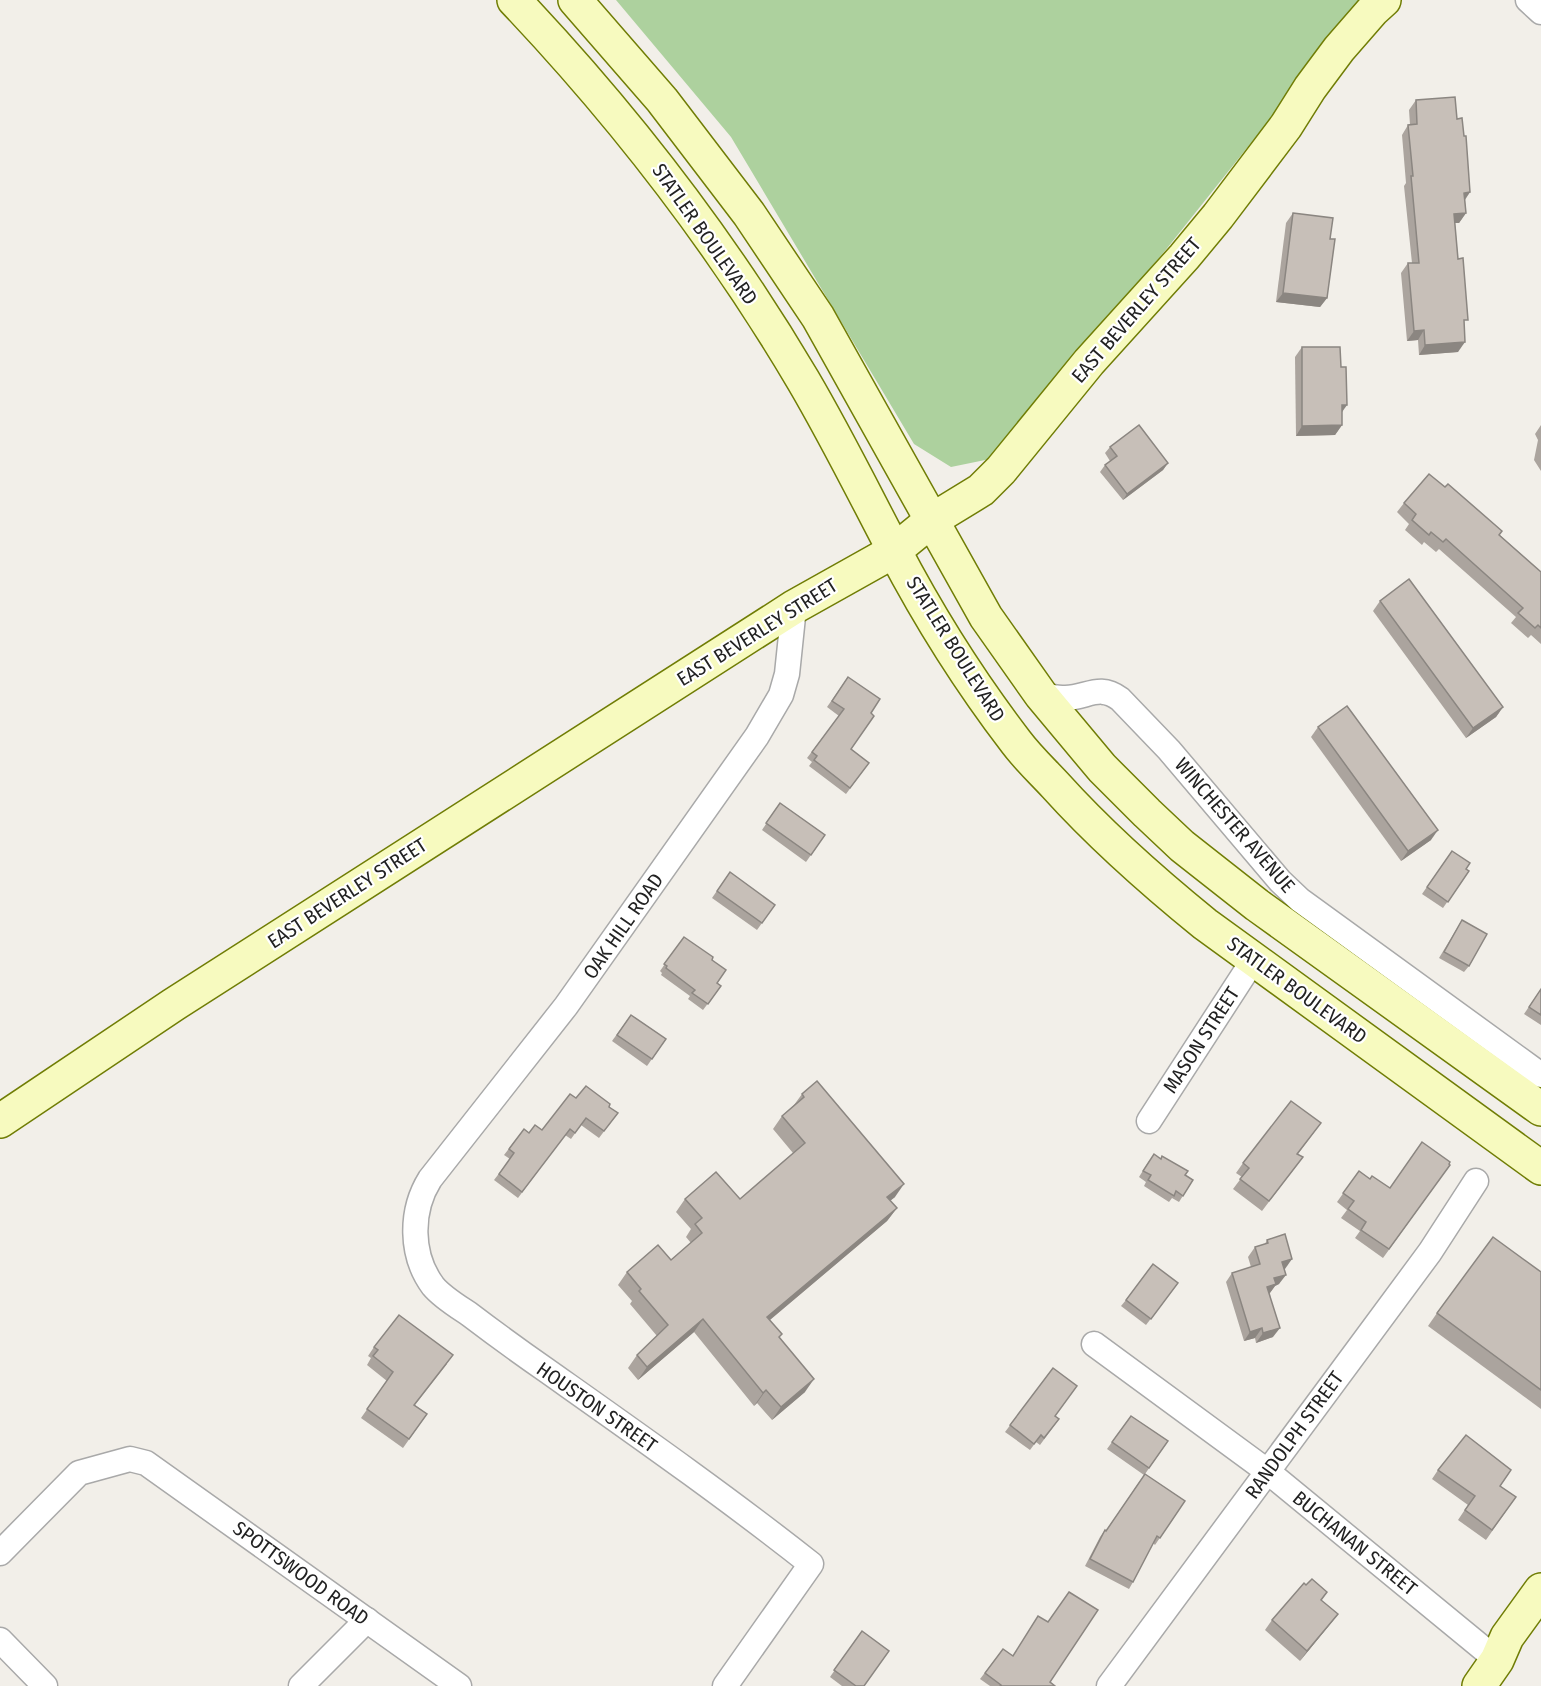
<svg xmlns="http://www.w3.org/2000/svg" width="1541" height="1686" viewBox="0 0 1541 1686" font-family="'Fira Sans Condensed',sans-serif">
<rect width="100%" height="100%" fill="#f2efe9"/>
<polygon fill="#add19e" points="616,0 1365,0 1164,252 990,459 951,467 914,444 731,137"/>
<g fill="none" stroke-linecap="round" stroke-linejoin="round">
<g stroke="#a9a9a9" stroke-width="27">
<g id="street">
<polyline points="1528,0 1541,12"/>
<path d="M1041,695C1049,696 1057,698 1065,698C1087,698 1099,683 1120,699L1169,750L1280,881L1300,900L1541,1075"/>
<polyline points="1149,1121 1254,959"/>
<polyline points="1094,1344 1267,1471 1497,1660"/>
<polyline points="0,1553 79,1473 130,1459 146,1463 459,1686"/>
<polyline points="0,1640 45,1686"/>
<polyline points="301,1686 367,1620"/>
<path d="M725,1686L811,1564C725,1496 635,1433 546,1370C520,1352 494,1333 469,1314C457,1306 442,1297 433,1286C410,1255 410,1211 430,1179L566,1006L757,736L781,695L787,674L794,607"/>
<polyline points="1109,1686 1430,1252 1476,1181"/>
</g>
</g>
<g stroke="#707d05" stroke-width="36">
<g id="secondary">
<path d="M514,0C624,116 722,243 803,380C836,436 864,493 894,550C929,617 970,682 1016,742C1028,758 1042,771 1055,785C1101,836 1152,881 1205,924L1541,1168"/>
<polyline points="575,0 662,100 749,214 818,317 986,617 1041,695 1102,768 1147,813 1182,846 1257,905 1541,1109"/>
<polyline points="0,1121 173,1005 794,607 894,551 932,520 981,490 1001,470 1089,362 1184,257 1218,216 1286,126 1310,88 1339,49 1373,10 1384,0"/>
<polyline points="1479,1686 1497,1660 1507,1637 1541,1590"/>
</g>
</g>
<use href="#street" stroke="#fff" stroke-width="24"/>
<use href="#secondary" stroke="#f7fabf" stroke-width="33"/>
</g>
<g fill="#aba49e">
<polygon points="1416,100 1457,119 1470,192 1465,200 1466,213 1459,223 1455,223 1464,326 1458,352 1419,355 1418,340 1407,341 1401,273 1408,263 1412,263 1404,186 1406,183 1402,135 1408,125 1410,125 1409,110"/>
<polygon points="1293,213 1330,239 1327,298 1320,307 1276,302 1286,223"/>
<polygon points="1302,347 1342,412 1342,425 1335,435 1296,436 1295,357"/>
<polygon points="1541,425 1541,471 1534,460 1538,440 1535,434"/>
<polygon points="1110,447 1168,463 1163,470 1123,500 1100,472 1105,465 1110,461 1105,453"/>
<polygon points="1404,503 1500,535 1541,572 1541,644 1531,635 1528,638 1511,623 1516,617 1439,549 1436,552 1424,542 1422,545 1405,530 1409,524 1397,512"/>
<polygon points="1380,601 1503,707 1496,717 1466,738 1373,611"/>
<polygon points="848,677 851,749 869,763 846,794 809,766 812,762 807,758 839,716 827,707"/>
<polygon points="1318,727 1431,840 1401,861 1311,737"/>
<polygon points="780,803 825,835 806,862 762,830"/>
<polygon points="1452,851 1466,869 1469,871 1443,908 1422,894"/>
<polygon points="730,872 775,905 757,930 712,898"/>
<polygon points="1462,920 1469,966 1464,972 1439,958"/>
<polygon points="684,937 712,960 717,983 721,986 703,1010 688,999 690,996 661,975 662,973 660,971"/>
<polygon points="1541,989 1541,1025 1524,1014"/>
<polygon points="631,1015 666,1039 647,1066 612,1041"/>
<polygon points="802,1094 895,1197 890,1201 897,1208 887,1221 770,1320 805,1392 772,1420 757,1403 754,1406 694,1332 638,1380 628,1368 637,1355 657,1336 630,1304 632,1301 618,1285 627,1272 671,1260 691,1243 686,1237 691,1229 676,1212 685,1199 740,1199 793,1153 773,1129 782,1116 794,1105"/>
<polygon points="576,1098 609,1107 618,1113 599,1138 581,1125 571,1139 565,1135 518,1198 494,1180 510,1159 504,1155 524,1129 529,1133 542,1130"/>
<polygon points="1321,1123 1298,1154 1303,1157 1262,1211 1233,1189 1242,1177 1236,1173 1243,1163"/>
<polygon points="1149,1161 1185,1175 1193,1180 1179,1202 1172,1198 1169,1202 1144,1186 1146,1182 1139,1177"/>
<polygon points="1449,1164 1450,1165 1383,1258 1355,1238 1360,1231 1341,1218 1347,1210 1337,1202 1359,1171 1370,1179 1390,1188"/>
<polygon points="1267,1240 1285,1269 1284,1269 1279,1284 1275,1286 1270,1293 1273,1337 1256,1343 1255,1338 1244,1341 1226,1282 1232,1273 1251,1267 1248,1257 1255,1247 1265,1244"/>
<polygon points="1541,1272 1541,1409 1428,1326 1437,1313"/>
<polygon points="1178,1283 1146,1325 1121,1306 1126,1300"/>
<polygon points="374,1347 447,1364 415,1405 427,1414 403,1448 361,1418 387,1381 367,1365 371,1358 368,1356"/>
<polygon points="1053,1368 1055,1416 1059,1419 1040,1445 1036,1442 1030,1450 1005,1432"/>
<polygon points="1131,1416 1168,1441 1145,1474 1185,1501 1155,1545 1153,1543 1133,1582 1129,1589 1085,1566 1100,1537 1105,1530 1106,1531 1144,1475 1107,1449"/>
<polygon points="1438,1470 1500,1486 1516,1497 1486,1540 1458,1520 1468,1505 1432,1479"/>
<polygon points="1338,1614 1331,1623 1300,1661 1265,1630 1272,1620"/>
<polygon points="862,1631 864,1686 842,1686 830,1677"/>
<polygon points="1003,1649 1050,1682 1055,1686 990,1686 980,1679"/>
</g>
<g fill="#8b8681">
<polygon points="1470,192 1463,202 1464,193"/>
<polygon points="1466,213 1459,223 1448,223 1454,214"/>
<polygon points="1283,293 1327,298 1320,307 1276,302"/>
<polygon points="1424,330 1418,340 1407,341 1414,331"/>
<polygon points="1465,342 1458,352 1419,355 1425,345"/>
<polygon points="1342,405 1347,405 1340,415"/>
<polygon points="1342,425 1335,435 1296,436 1302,426"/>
<polygon points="1168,463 1163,470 1123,500 1127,494"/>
<polygon points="1503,707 1496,717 1466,738 1473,728"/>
<polygon points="1438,830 1431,840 1401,861 1408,851"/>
<polygon points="904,1184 895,1197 878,1210 887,1197"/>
<polygon points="897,1208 887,1221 758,1330 767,1317"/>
<polygon points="1292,1259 1285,1269 1275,1272 1282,1262"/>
<polygon points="1286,1275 1279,1284 1275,1286 1269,1294 1261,1297 1274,1278"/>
<polygon points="703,1319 694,1332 638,1380 647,1367"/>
<polygon points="1262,1328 1255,1338 1244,1341 1250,1332"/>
<polygon points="1280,1328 1273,1337 1256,1343 1263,1333"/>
<polygon points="814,1379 805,1392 772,1420 781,1407"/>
<polygon points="766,1390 757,1403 754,1406 763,1393"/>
<polygon points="1338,1614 1331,1623 1300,1661 1307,1651"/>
</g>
<g fill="#c7bfb8" stroke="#8b8681" stroke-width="1.5">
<polygon points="1455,97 1457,119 1462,118 1464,136 1466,136 1470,192 1464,193 1466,213 1454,214 1458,259 1463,258 1468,320 1464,320 1465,342 1425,345 1424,330 1414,331 1408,263 1419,263 1411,176 1413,176 1408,125 1417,124 1416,100"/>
<polygon points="1293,213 1333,218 1330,239 1335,239 1327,298 1283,293"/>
<polygon points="1302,347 1340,347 1341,367 1346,367 1347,405 1342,405 1342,425 1302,426"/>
<polygon points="1139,425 1168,463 1127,494 1105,465 1117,456 1110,447"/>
<polygon points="1429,474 1445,487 1448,484 1502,531 1499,535 1541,572 1541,628 1538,625 1535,628 1518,613 1523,608 1446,539 1443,542 1431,532 1429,535 1412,520 1416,514 1404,503"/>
<polygon points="1409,579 1503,707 1473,728 1380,601"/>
<polygon points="848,677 880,699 871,713 874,716 851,749 869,763 850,788 814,760 817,756 812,752 844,709 832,701"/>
<polygon points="1347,706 1438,830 1408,851 1318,727"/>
<polygon points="780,803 825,835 811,855 766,823"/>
<polygon points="1452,851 1470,863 1466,869 1469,871 1448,902 1427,887"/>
<polygon points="730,872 775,905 762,923 717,891"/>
<polygon points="1462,920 1487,934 1469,966 1444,952"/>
<polygon points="684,937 713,957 712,960 726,970 717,983 721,986 708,1004 692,993 695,990 666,968 667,966 664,964"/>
<polygon points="1541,989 1541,1015 1529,1007"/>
<polygon points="631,1015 666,1039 652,1059 617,1035"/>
<polygon points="817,1081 904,1184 887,1197 897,1208 767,1317 782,1334 779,1337 814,1379 781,1407 766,1390 763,1393 703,1319 647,1367 637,1355 668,1325 639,1291 641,1289 627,1272 658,1245 671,1260 702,1233 695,1224 702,1218 685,1199 716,1172 740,1199 805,1143 782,1116 804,1097 802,1094"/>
<polygon points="586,1086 610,1104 609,1107 618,1113 604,1131 586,1118 575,1133 570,1129 522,1192 499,1174 514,1153 509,1149 524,1129 529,1133 535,1125 542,1130 570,1094 576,1098"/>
<polygon points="1291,1101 1321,1123 1297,1154 1303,1157 1269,1201 1240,1179 1249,1168 1243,1163"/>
<polygon points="1422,1142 1450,1162 1449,1164 1450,1165 1389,1249 1361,1230 1366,1222 1348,1209 1354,1201 1343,1193 1359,1171 1370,1179 1372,1176 1390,1188"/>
<polygon points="1154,1154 1161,1159 1162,1156 1188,1171 1185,1175 1193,1180 1183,1196 1176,1191 1174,1196 1148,1180 1151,1175 1143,1171"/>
<polygon points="1285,1234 1292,1259 1282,1262 1286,1275 1274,1278 1276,1284 1267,1287 1280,1328 1263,1333 1262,1328 1250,1332 1232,1273 1260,1264 1255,1247 1268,1243 1267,1240"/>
<polygon points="1493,1237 1541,1272 1541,1390 1437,1313"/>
<polygon points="1153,1264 1178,1283 1151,1319 1126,1300"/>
<polygon points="399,1315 453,1355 414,1405 427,1414 409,1439 367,1409 393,1372 373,1356 378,1350 374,1347"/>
<polygon points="1053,1368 1077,1386 1055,1416 1059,1419 1044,1438 1041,1435 1034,1444 1010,1425"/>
<polygon points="1131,1416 1168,1441 1149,1468 1112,1442"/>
<polygon points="1466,1435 1511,1470 1500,1486 1516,1497 1492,1530 1465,1510 1475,1496 1438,1470"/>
<polygon points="1145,1474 1185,1501 1160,1538 1157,1536 1133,1582 1090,1559 1105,1530 1106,1531"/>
<polygon points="1312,1579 1327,1592 1321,1600 1338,1614 1307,1651 1272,1620 1304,1583 1306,1585"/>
<polygon points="1069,1592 1098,1610 1050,1682 1055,1686 1000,1686 1001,1685 985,1673 1003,1649 1013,1656 1038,1616 1048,1622"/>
<polygon points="862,1631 889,1651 864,1686 856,1686 834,1670"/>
</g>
<g text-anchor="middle" stroke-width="4.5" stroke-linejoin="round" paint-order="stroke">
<g font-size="20" fill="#222" stroke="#fff">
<text transform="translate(705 234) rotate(55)" y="7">STATLER BOULEVARD</text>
<text transform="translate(1136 310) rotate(-49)" y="7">EAST BEVERLEY STREET</text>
<text transform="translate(757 632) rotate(-32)" y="7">EAST BEVERLEY STREET</text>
<text transform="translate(956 649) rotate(58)" y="7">STATLER BOULEVARD</text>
<text transform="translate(1235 825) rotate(49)" y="7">WINCHESTER AVENUE</text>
<text transform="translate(347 893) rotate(-33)" y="7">EAST BEVERLEY STREET</text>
<text transform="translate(623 926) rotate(-55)" y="7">OAK HILL ROAD</text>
<text transform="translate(1297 990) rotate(36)" y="7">STATLER BOULEVARD</text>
<text transform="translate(1201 1040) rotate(-57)" y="7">MASON STREET</text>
<text transform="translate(597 1407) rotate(35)" y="7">HOUSTON STREET</text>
<text transform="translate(1294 1435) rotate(-54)" y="7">RANDOLPH STREET</text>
<text transform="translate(1355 1543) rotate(39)" y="7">BUCHANAN STREET</text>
<text transform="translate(301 1573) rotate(36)" y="7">SPOTTSWOOD ROAD</text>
</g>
</g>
</svg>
